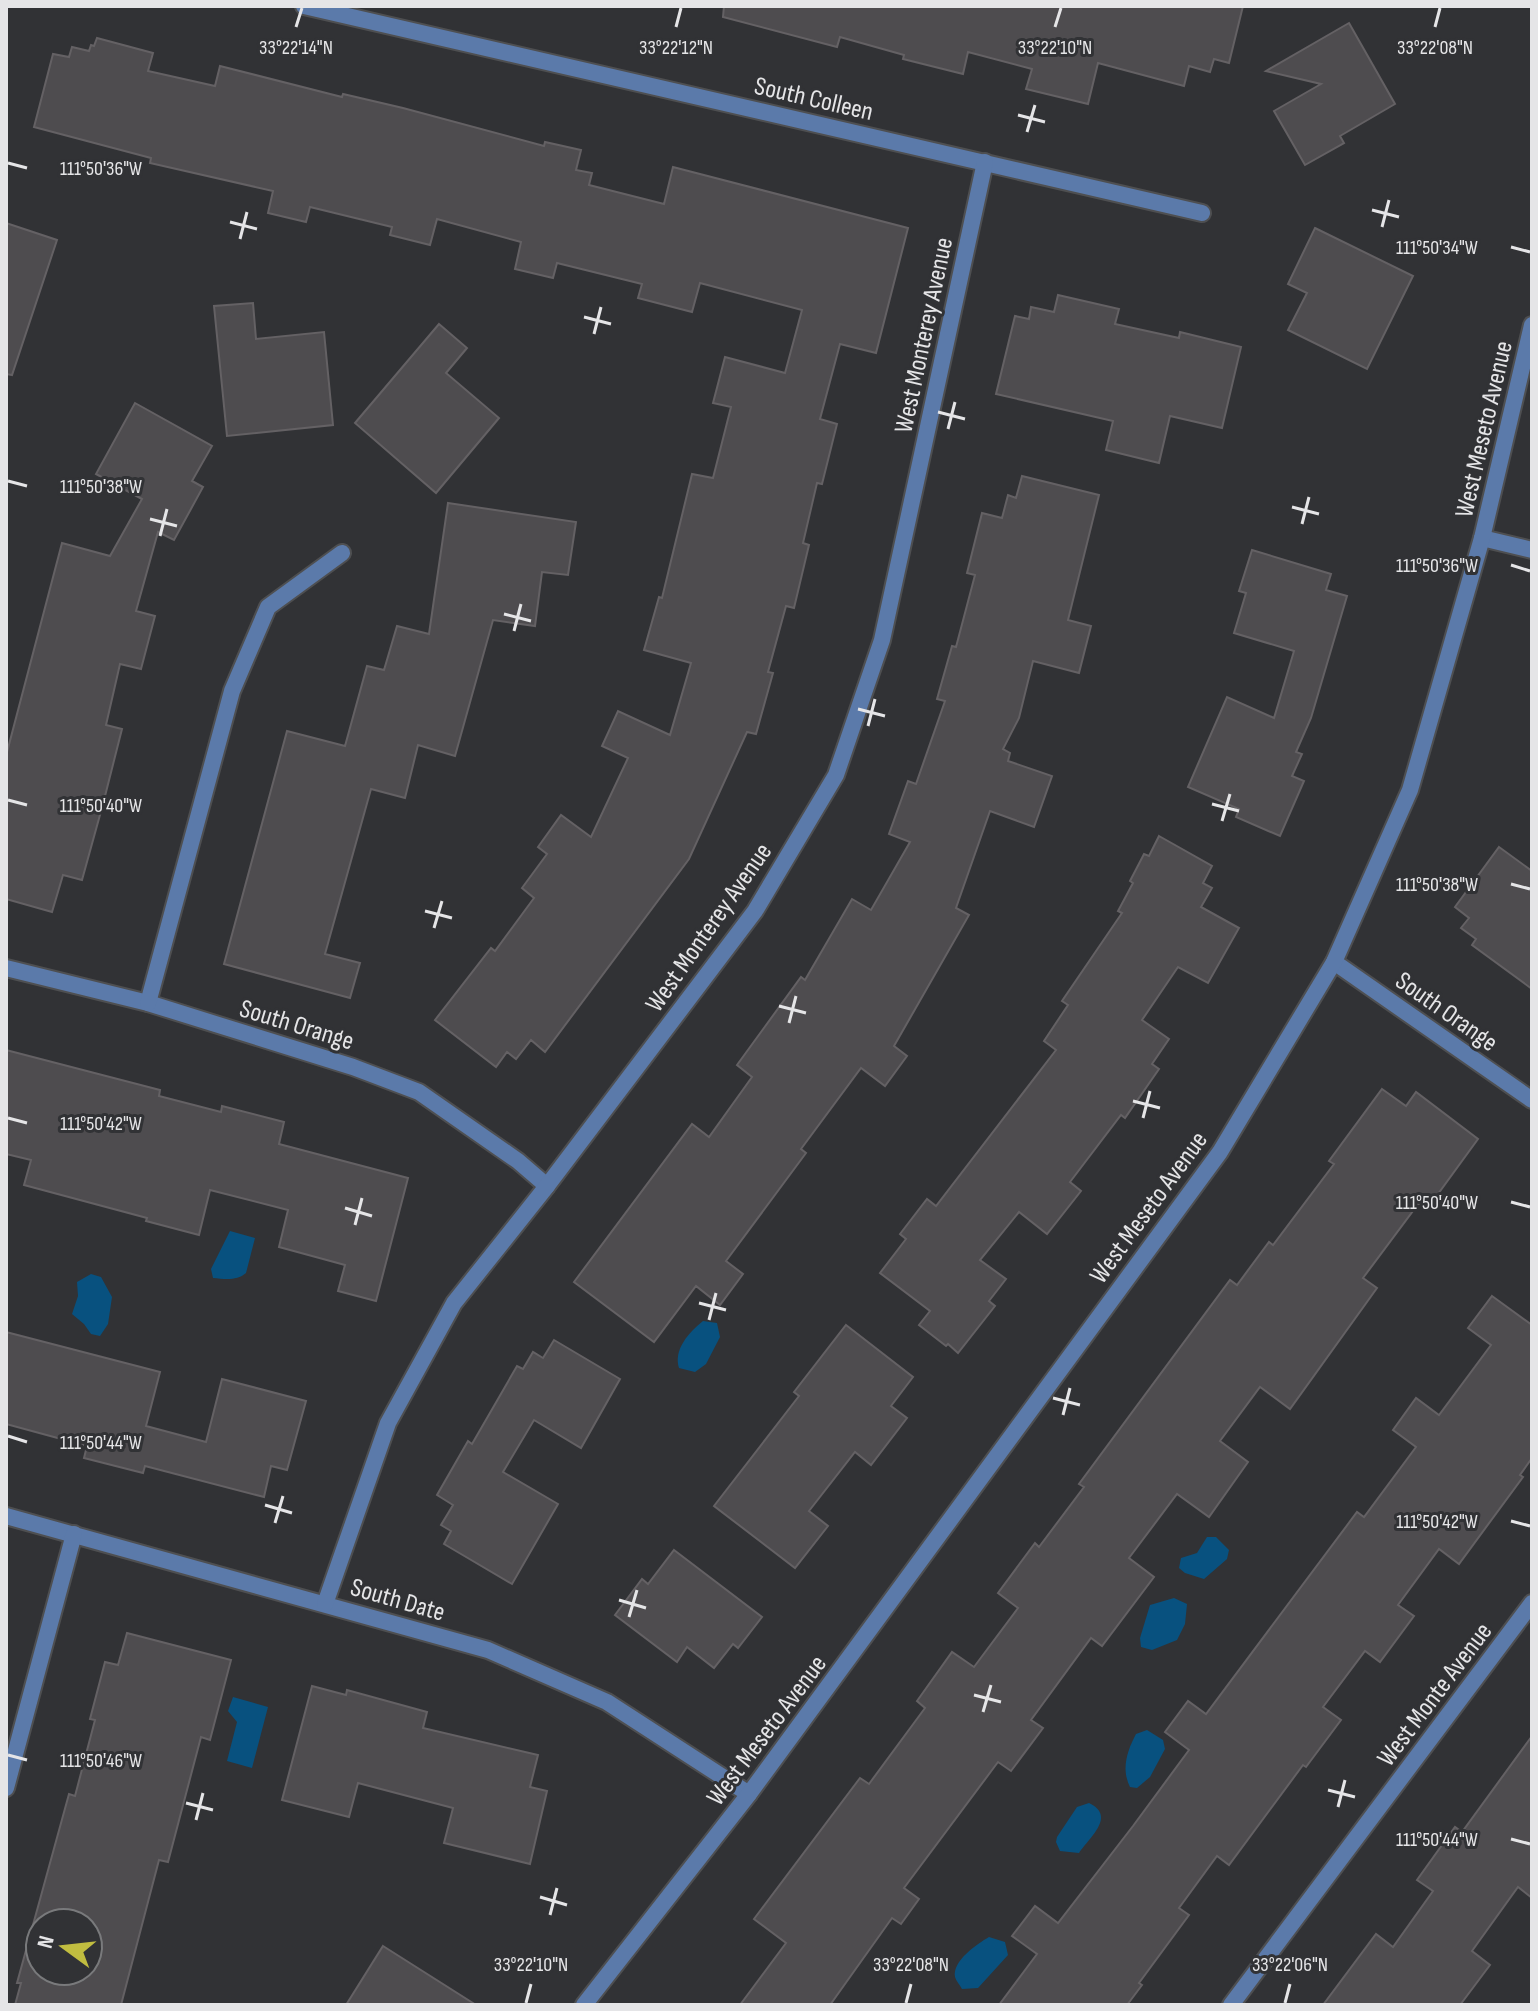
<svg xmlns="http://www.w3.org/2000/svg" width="1538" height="2011" viewBox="0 0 1538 2011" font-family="'Sofia Sans Condensed',sans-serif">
<rect width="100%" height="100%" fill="#313235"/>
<g fill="#08517f">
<path d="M230,1231L255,1238L246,1273C237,1281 225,1279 213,1278L211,1269Z"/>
<polygon points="91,1274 101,1277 112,1297 108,1324 100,1336 91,1334 84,1324 72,1314 78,1296 77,1282"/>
<path d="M703,1321L717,1323L720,1337L706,1364L695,1372L679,1368C673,1350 689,1332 703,1321Z"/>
<polygon points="1207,1537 1216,1537 1229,1550 1227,1559 1204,1579 1185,1573 1179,1568 1181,1558 1197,1553"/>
<polygon points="1174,1598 1187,1604 1185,1624 1177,1640 1152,1650 1141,1647 1140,1638 1150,1605"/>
<polygon points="233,1697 268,1707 252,1768 227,1761 237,1722 228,1711"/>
<path d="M1147,1730L1163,1740L1165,1749L1150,1777L1137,1788L1130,1787C1121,1769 1127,1751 1136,1734Z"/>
<path d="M1089,1803C1116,1816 1091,1836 1079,1853L1060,1851L1056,1842L1057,1837L1077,1807Z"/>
<path d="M989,1937L1005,1942L1008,1955L978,1988L962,1989C960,1985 956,1981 955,1977C952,1961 977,1944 989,1937Z"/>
</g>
<g fill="#4e4c4f" stroke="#646164" stroke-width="2" fill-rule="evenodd">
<polygon points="724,6 1243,6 1229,63 1214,59 1210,72 1189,66 1184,86 1098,63 1088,104 1026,89 1032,69 968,52 963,74 903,59 904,55 840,37 837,47 723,17"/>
<polygon points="1349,23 1395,104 1340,136 1344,143 1305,165 1274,111 1321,84 1266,71"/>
<polygon points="97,38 153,53 148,71 215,86 220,66 342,97 343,94 403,108 544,146 545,142 581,150 576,170 592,173 589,185 664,204 673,167 908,228 876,353 840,344 820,419 837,424 822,484 817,483 803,543 809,545 794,608 786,606 768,672 773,673 756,734 747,732 689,859 545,1052 531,1040 516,1059 507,1052 496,1067 435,1020 491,948 495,951 534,898 522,888 547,854 538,847 561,815 591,837 628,758 602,746 618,711 670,735 691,663 644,650 659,597 662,598 692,474 713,478 731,407 713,403 725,357 785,373 802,310 700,283 692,312 638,298 642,284 557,263 553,278 515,269 521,242 437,219 430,245 390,235 392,227 310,207 306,222 268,213 273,191 150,163 151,158 34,127 53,54 69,57 72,47 89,51 91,45 94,46"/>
<polygon points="6,223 57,240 12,375 6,374"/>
<polygon points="1315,228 1413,276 1367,369 1288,330 1307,293 1288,284"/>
<polygon points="1058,295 1119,309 1115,324 1179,338 1180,332 1241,347 1222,428 1170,416 1159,463 1106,450 1113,421 996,394 1015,316 1029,319 1031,307 1054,312"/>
<polygon points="253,303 256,339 324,332 333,425 227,436 214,306"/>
<polygon points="439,324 467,348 446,373 499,418 436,493 355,423"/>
<polygon points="135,403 212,446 192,481 203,487 174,540 158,532 136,611 155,616 141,669 120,664 106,725 122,729 103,804 82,880 63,875 52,912 6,899 6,756 62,543 110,556 142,499 96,474"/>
<polygon points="1022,476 1099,495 1068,620 1091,626 1079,673 1033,661 1019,718 1003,749 1010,753 1008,761 1052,776 1034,827 990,811 956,908 969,915 894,1046 907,1056 885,1086 861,1068 801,1149 806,1153 726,1261 743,1274 720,1305 696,1286 654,1342 574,1282 692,1124 709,1137 752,1077 737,1065 801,977 805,980 852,899 871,910 910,842 889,834 908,781 916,784 945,701 937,699 952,646 956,647 975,575 967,573 982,513 1002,518 1008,495 1016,498"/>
<polygon points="448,503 576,522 568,575 542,572 535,626 493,620 455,756 418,745 405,798 371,789 325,954 360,963 350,998 224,964 287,731 345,746 367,666 384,670 397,626 429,634"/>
<polygon points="1252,550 1331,574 1326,590 1347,596 1311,718 1296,752 1302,754 1292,776 1304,781 1280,836 1236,817 1239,809 1188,787 1227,697 1274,718 1294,651 1234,633 1246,593 1239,591"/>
<polygon points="1159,836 1212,866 1203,883 1212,888 1201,907 1239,928 1208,983 1178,967 1142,1020 1169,1039 1152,1064 1159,1069 1125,1118 1121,1115 1070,1182 1081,1191 1047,1234 1019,1212 980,1260 1006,1279 989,1301 995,1306 958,1353 948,1344 946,1346 919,1325 930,1311 880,1273 906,1239 900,1234 927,1199 936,1206 1056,1050 1044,1041 1068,1005 1062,1001 1122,913 1118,911 1133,883 1130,881 1144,854 1149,856"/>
<polygon points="1499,847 1532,871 1532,989 1472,945 1476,939 1461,928 1469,918 1455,907"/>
<polygon points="6,1050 160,1090 159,1096 221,1112 222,1106 284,1122 279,1144 408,1178 376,1301 338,1291 345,1265 279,1247 288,1210 210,1190 199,1235 146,1221 147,1218 24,1185 31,1160 6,1154"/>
<polygon points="1382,1089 1406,1106 1416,1092 1478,1139 1427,1209 1419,1203 1363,1278 1377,1288 1290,1409 1260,1387 1220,1441 1248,1462 1209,1517 1177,1494 1129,1558 1154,1577 1102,1646 1091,1638 1031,1720 1043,1728 1011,1771 998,1762 904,1888 919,1899 901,1924 892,1918 830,2005 740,2005 786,1943 754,1919 860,1778 869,1784 925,1708 917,1701 952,1652 974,1667 1018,1608 998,1593 1035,1543 1039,1547 1084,1487 1079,1484 1230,1280 1237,1285 1269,1242 1273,1245 1334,1164 1329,1161"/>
<polygon points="1492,1296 1532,1325 1532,1458 1520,1475 1523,1477 1459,1564 1439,1549 1398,1605 1414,1616 1380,1662 1365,1651 1323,1707 1341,1720 1306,1767 1303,1765 1229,1865 1217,1856 1179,1908 1189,1915 1139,1983 1142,1985 1127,2005 999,2005 1037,1954 1012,1936 1035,1906 1058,1923 1133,1826 1189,1750 1165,1732 1188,1701 1206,1714 1357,1512 1364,1517 1416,1447 1393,1430 1416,1398 1439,1415 1491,1345 1468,1328"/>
<polygon points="846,1325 913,1377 891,1406 907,1418 871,1465 855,1452 809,1511 828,1526 795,1568 714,1506 799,1396 794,1392"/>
<polygon points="6,1332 160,1372 146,1426 206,1442 222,1379 306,1401 287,1470 271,1466 264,1497 145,1466 143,1473 84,1458 87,1446 6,1424"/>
<polygon points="554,1340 620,1379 581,1448 534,1420 503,1472 558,1504 512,1584 444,1544 451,1531 441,1525 453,1505 437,1495 468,1441 472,1444 517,1366 523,1369 533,1352 543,1358"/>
<polygon points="674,1550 762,1617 738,1648 733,1644 714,1668 687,1647 677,1662 615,1615 642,1579 648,1584"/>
<path d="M127,1633L231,1660L210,1740L201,1737L168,1862L159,1860L121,2005H15L21,1983H17L69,1794L75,1796L95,1720L90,1719L105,1662L118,1665ZM40,1923H88V1971H40Z"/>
<polygon points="312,1686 346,1695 347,1690 427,1712 423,1728 538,1755 530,1787 547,1791 530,1864 444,1843 453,1808 358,1783 349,1817 282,1800"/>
<polygon points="1532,1736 1532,1898 1518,1887 1472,1951 1490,1965 1460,2005 1323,2005 1376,1934 1393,1947 1433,1891 1417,1880 1455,1827 1462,1832"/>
<polygon points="383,1946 476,2005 346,2005"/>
</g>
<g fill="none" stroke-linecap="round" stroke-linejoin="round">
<g stroke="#4e4f51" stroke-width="20">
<g id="street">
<polyline points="304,6 1202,213"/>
<polyline points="1482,538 1532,550"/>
<polyline points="1334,962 1532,1100"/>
<polyline points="6,968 148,1003 353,1067 419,1092 518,1161 547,1186"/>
<polyline points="148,1003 232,691 268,607 342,553"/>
<polyline points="6,1516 488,1650 607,1702 749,1794"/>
<polyline points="325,1604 388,1423 454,1303 547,1186 755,911 836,775 882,640 985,162"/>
<polyline points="6,1788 74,1534"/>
<polyline points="584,2005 749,1794 1220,1152 1334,962 1410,790 1482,538 1532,325"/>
<polyline points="1231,2005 1532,1603"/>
</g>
</g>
<use href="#street" stroke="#5b7aaa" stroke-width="16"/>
</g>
<path fill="none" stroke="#e5e5e7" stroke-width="3" d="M296,27L302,8M676,27L681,8M1055,27L1061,8M1435,27L1440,8M1018,115L1045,122M1027,132L1035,105M8,163L27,168M1372,210L1399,217M230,222L257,229M1382,227L1389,200M240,239L247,212M1511,247L1530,252M584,317L611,324M594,334L601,307M938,412L965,419M948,429L955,402M8,481L27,486M1292,507L1319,514M150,519L177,526M1302,524L1309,497M160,536L167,509M1511,565L1530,571M504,614L531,621M514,631L521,604M858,709L885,716M868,726L875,699M8,800L27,805M1212,804L1239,811M1222,821L1230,794M1511,884L1530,889M425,911L452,918M434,928L442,901M779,1006L806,1013M789,1023L796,996M1133,1101L1160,1108M8,1118L27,1123M1143,1118L1150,1091M1511,1202L1530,1207M345,1208L372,1216M355,1225L362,1198M699,1303L726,1310M709,1320L716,1293M1053,1398L1080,1405M1063,1415L1070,1388M8,1436L27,1442M265,1505L292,1513M1511,1521L1530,1526M275,1523L283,1496M619,1600L646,1608M629,1617L637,1590M974,1695L1001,1702M983,1712L991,1685M8,1755L27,1760M1328,1790L1355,1797M186,1803L213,1810M1338,1807L1345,1780M196,1820L203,1793M1511,1839L1530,1844M540,1897L567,1905M550,1915L557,1888M526,2003L531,1984M906,2003L911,1984M1285,2003L1290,1984"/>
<g text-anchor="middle" stroke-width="6" stroke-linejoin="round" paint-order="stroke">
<g font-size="26" fill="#e5e5e7" stroke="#313235">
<text transform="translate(814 98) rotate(13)" y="9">South Colleen</text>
<text transform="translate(923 335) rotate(-78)" y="9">West Monterey Avenue</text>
<text transform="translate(1483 429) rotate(-77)" y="9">West Meseto Avenue</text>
<text transform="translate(708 927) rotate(-55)" y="9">West Monterey Avenue</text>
<text transform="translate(1447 1011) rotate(35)" y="9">South Orange</text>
<text transform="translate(297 1024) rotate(17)" y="9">South Orange</text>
<text transform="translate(1148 1207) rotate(-54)" y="9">West Meseto Avenue</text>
<text transform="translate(398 1599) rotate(16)" y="9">South Date</text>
<text transform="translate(1434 1694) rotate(-53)" y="9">West Monte Avenue</text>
<text transform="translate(766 1730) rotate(-53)" y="9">West Meseto Avenue</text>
</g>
</g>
<g font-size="20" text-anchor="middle" fill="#e5e5e7" stroke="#313235" stroke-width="6" stroke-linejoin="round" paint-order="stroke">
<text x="296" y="54">33°22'14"N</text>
<text x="676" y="54">33°22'12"N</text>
<text x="1055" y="54">33°22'10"N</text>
<text x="1435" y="54">33°22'08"N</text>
<text x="101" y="175">111°50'36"W</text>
<text x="1437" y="254">111°50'34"W</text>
<text x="101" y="493">111°50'38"W</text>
<text x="1437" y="572">111°50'36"W</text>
<text x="101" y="812">111°50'40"W</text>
<text x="1437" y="891">111°50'38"W</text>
<text x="101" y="1130">111°50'42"W</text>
<text x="1437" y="1209">111°50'40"W</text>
<text x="101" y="1449">111°50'44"W</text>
<text x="1437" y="1528">111°50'42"W</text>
<text x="101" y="1767">111°50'46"W</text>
<text x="1437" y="1846">111°50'44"W</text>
<text x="531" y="1971">33°22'10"N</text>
<text x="911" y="1971">33°22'08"N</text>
<text x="1290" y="1971">33°22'06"N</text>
</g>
<rect width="1538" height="2011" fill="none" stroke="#e5e5e7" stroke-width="16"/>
<g transform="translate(64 1947) rotate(285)"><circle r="38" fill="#313235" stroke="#797a7c" stroke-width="2"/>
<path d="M0-6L14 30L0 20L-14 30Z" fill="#c1bd40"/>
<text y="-12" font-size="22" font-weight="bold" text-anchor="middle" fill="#e5e5e7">N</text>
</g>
</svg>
